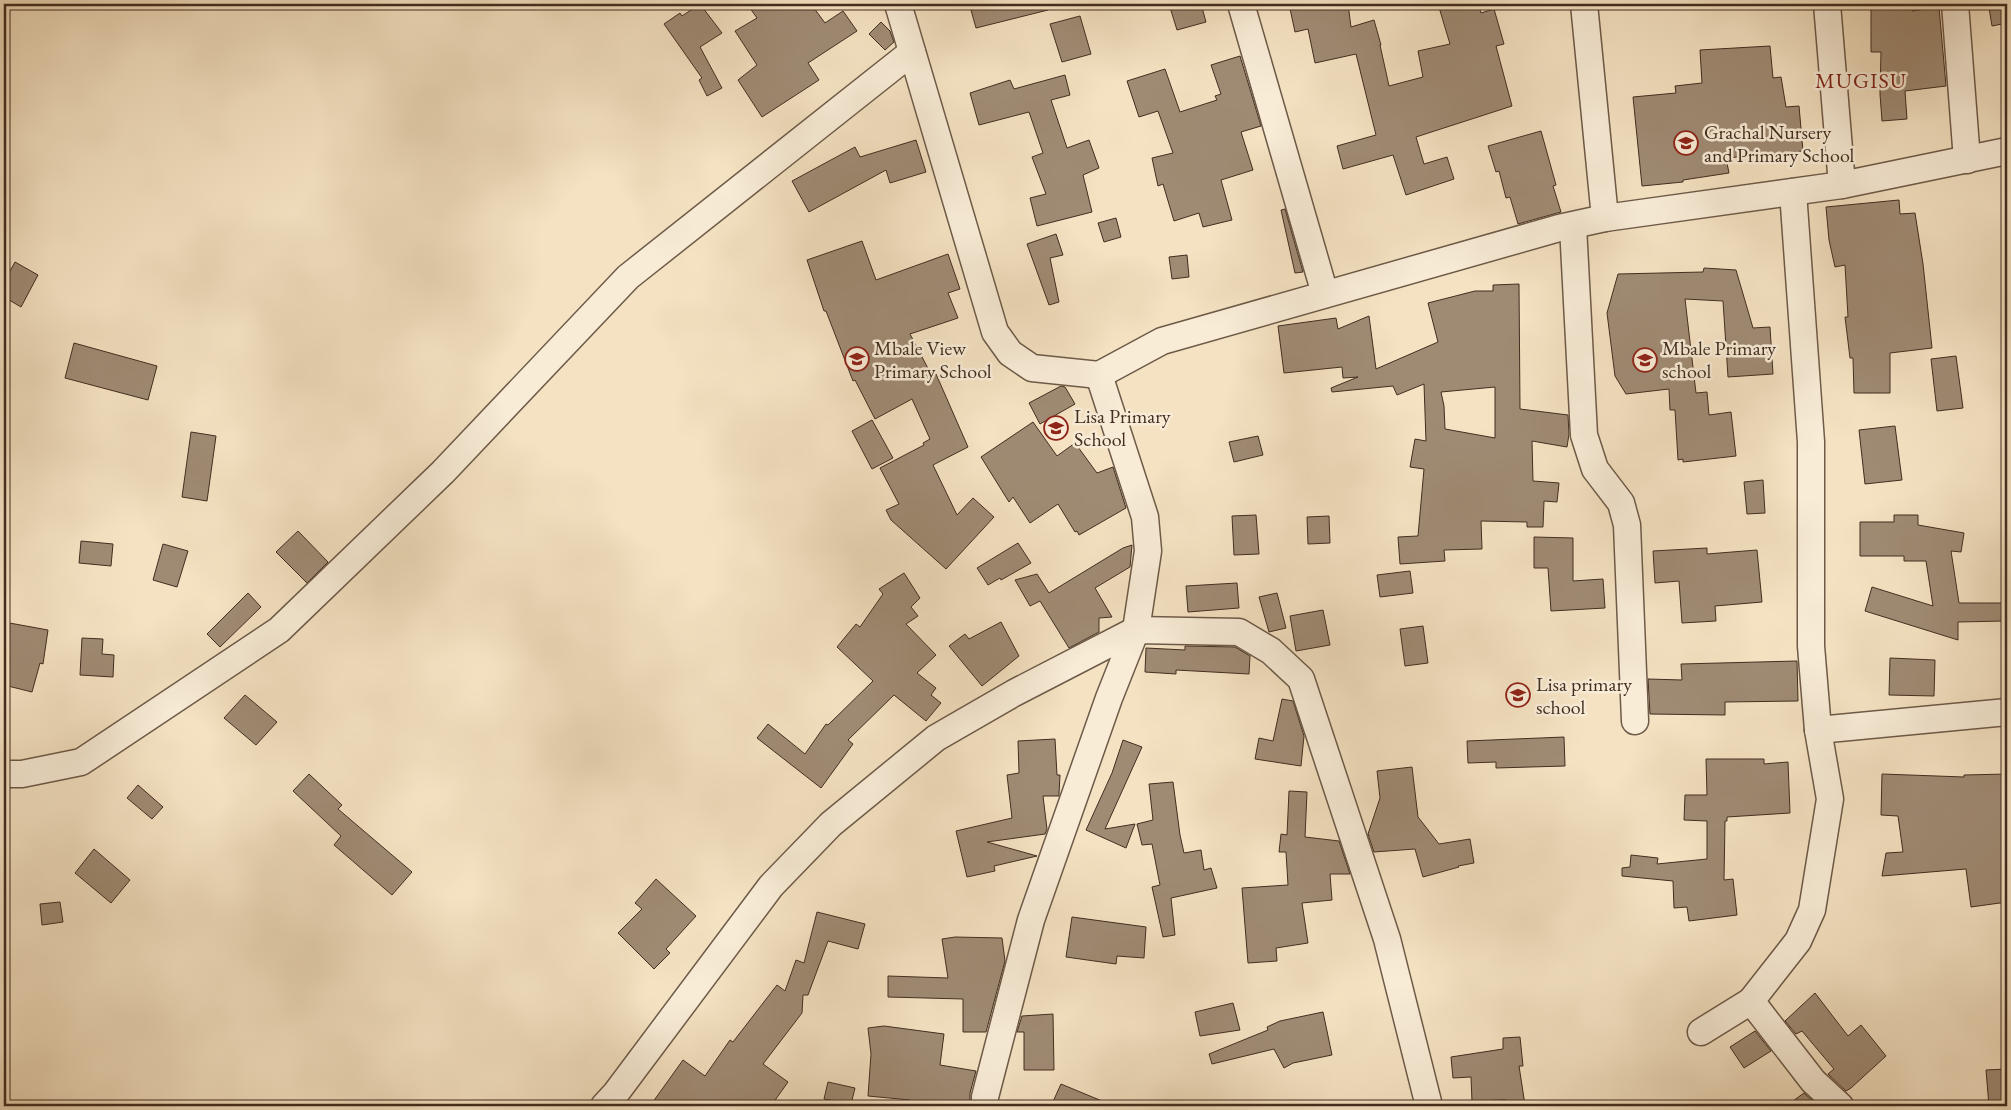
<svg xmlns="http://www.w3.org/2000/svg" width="2011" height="1110" viewBox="0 0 2011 1110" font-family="'EB Garamond',serif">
<rect width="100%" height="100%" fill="#f4e2c2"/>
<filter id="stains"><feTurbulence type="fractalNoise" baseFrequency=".004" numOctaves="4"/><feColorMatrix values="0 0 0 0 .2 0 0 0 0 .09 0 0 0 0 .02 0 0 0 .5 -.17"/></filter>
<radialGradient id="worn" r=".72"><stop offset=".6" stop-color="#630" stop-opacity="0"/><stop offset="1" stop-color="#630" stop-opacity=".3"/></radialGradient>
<g fill="#9f8b74" stroke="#422d20" fill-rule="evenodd">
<polygon points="700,4 722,33 700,47 722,88 707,96 699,80 702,78 664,24 680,13 682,16"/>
<polygon points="747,4 811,4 825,23 843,11 857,31 808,63 819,80 762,117 738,80 757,65 735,31 757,18"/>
<polygon points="997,4 1047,4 1048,10 976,28 971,10"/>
<polygon points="1169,4 1201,4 1206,22 1177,30"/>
<polygon points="1289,4 1348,4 1351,27 1374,20 1381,45 1380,45 1389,86 1423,77 1418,51 1450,44 1438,4 1478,4 1481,13 1494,9 1504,44 1496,46 1512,106 1416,137 1424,164 1447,157 1454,179 1406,195 1393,155 1343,169 1337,146 1376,135 1356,54 1315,63 1308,29 1295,32"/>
<polygon points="1871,4 1912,4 1912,11 1939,7 1946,86 1905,91 1907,119 1882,121 1880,94 1881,52 1871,52"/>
<polygon points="2007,5 2007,23 1992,26 1989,8"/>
<polygon points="1080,16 1091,54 1062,62 1050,24"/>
<polygon points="881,22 890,31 894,42 885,50 869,34"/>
<polygon points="1770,46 1773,78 1781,77 1786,107 1799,106 1803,151 1726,158 1729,173 1683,180 1683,182 1642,186 1633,97 1676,93 1675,86 1702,83 1700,50"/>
<polygon points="1240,56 1261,126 1241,132 1253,170 1221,180 1232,220 1203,227 1199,213 1174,221 1163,184 1158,186 1152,158 1173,153 1158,111 1139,117 1127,81 1165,69 1180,112 1217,100 1215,96 1221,94 1211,65"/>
<polygon points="1065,75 1070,95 1051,100 1067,148 1089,140 1099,168 1083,175 1092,212 1037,226 1030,198 1046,194 1032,157 1043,153 1029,112 979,125 970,93 1010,80 1014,89"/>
<polygon points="1541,131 1556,185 1553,186 1561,212 1518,224 1510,197 1506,198 1499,171 1496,172 1488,146"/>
<polygon points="916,140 926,172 890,183 886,170 809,212 792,181 855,147 860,157"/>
<polygon points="1899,200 1900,214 1915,213 1923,264 1932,348 1890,353 1890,393 1854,393 1853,358 1850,358 1845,317 1848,317 1845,265 1835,267 1829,240 1826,207"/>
<polygon points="1285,209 1303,272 1295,273 1281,210"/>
<polygon points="1116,218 1121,237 1104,242 1098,223"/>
<polygon points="1056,234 1063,255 1050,258 1059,302 1049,305 1027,244"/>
<polygon points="862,241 876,280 948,254 960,289 948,293 958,318 910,334 932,376 936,374 968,447 933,465 957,515 973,498 994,517 946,569 891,520 886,510 899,504 880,468 924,445 923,443 930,439 912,399 875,419 855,380 853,381 826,311 824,311 807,260"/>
<polygon points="1187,255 1189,277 1172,279 1169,257"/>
<polygon points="15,262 38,275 21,307 4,297 4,282"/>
<polygon points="1704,268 1736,270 1753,328 1770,327 1773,374 1728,377 1723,301 1685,299 1696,393 1707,392 1709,415 1731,412 1736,456 1683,462 1683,459 1678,460 1675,410 1670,410 1669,389 1626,394 1615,376 1607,313 1618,274 1703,272"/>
<path d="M1519,284L1520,409L1568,415L1569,434L1567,447L1532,441L1533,481L1559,483L1557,502L1544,501L1543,527H1527V522L1481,521L1482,549L1444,550L1445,561L1400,564L1398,537L1418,536L1424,469L1410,467L1415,439L1426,441L1424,384L1397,395L1393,386L1332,392L1331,388L1358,377L1343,378L1342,367L1284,373L1278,326L1336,318L1338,329L1369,316L1376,369L1438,342L1428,303L1475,291H1493V285ZM1495,387V438L1445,429L1444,406L1441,392Z"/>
<polygon points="74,343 157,366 148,400 65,378"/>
<polygon points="1956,356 1963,408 1937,411 1931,359"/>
<polygon points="1061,386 1065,387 1075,404 1040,424 1029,403"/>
<polygon points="872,420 893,458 872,469 852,431"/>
<polygon points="1033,422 1057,456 1075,443 1097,473 1113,467 1126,508 1079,535 1077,531 1075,532 1058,504 1030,523 1013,497 1009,502 981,457"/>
<polygon points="1895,426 1902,480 1865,484 1859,430"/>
<polygon points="191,432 216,436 207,501 182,497"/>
<polygon points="1258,436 1263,455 1234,462 1229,442"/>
<polygon points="1763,480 1765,513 1747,514 1744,482"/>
<polygon points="1256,515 1259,554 1234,555 1232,516"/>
<polygon points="1894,515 1918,515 1918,525 1964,533 1961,552 1951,551 1959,603 2005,603 2005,621 1958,622 1958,640 1865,611 1872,587 1933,606 1926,561 1904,561 1904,556 1860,556 1860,522 1894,522"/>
<polygon points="1329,516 1330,543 1308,544 1307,517"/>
<polygon points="298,531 328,562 307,583 276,552"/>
<polygon points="1534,537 1573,538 1573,581 1603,579 1605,608 1551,611 1548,568 1534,568"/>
<polygon points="81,541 113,544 111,566 79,563"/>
<polygon points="1018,543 1031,563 1001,580 1000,578 988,585 977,568"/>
<polygon points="163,544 188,551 177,587 153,580"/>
<polygon points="1132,545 1130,567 1095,588 1112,617 1099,618 1099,632 1069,648 1040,601 1030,606 1015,580 1037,574 1049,593 1123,548"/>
<polygon points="1707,548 1707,554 1757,550 1762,602 1715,606 1716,621 1682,623 1679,581 1655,583 1653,551"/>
<polygon points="1410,571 1413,593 1380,597 1377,575"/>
<polygon points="904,573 920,598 911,607 918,616 906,624 936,655 917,673 936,688 931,695 941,703 926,721 894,695 848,740 853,744 821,788 757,738 768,724 805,754 826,724 828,725 873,681 837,647 856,624 860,627 883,594 879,589"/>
<polygon points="1237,583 1239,608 1188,612 1186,586"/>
<polygon points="248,593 261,607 220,647 207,634"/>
<polygon points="1277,593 1286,628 1269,632 1259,597"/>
<polygon points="1323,610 1330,645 1296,651 1290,616"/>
<polygon points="4,622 48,630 43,664 40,663 32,692 4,685 10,658 4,657"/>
<polygon points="1001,622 1019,656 982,686 949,646 965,634 969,639"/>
<polygon points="1423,626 1428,663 1405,666 1400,629"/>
<polygon points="82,638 103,639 102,654 114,655 113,677 80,675"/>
<polygon points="1185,646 1235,647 1250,656 1249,674 1176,670 1176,674 1145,672 1146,648 1185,650"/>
<polygon points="1890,658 1935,660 1934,696 1889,695"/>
<polygon points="1797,661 1798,701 1725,702 1725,715 1650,714 1648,679 1682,680 1681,664"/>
<polygon points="245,695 277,722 256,745 224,718"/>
<polygon points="1282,699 1293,701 1304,736 1301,766 1255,759 1259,738 1273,741"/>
<polygon points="1564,737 1565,766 1496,768 1496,762 1468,763 1467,741"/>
<polygon points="1055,739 1057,775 1060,775 1059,794 1059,796 1043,796 1047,829 1045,834 987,842 1037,856 994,866 995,871 967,877 956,831 1012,818 1007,775 1019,773 1018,741"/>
<polygon points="1123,740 1142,747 1105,829 1135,824 1126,848 1086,830 1112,773"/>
<polygon points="1706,759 1764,759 1764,764 1788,762 1790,813 1727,817 1727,821 1725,821 1724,880 1733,879 1737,915 1689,921 1687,907 1674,908 1673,881 1622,876 1622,868 1630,867 1631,855 1658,858 1657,864 1707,859 1707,821 1684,820 1685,795 1707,795"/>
<polygon points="1412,767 1418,817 1439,844 1470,839 1474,863 1458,866 1459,867 1423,877 1415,849 1374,852 1368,834 1380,798 1377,771"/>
<polygon points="309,774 342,805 338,809 412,872 392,895 334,845 341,836 293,791"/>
<polygon points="1882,774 1964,777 1964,775 2007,774 2007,902 1971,907 1966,869 1882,876 1886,853 1903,852 1898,816 1881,815"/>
<polygon points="1173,782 1180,835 1184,853 1201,850 1204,870 1211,868 1217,888 1171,898 1175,935 1163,937 1152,887 1160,885 1152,844 1142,845 1137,824 1153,820 1149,784"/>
<polygon points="138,785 163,807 152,819 127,798"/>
<polygon points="1289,791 1307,792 1305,837 1339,841 1350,874 1330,874 1332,900 1302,903 1308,943 1276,948 1277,961 1248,963 1242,888 1288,885 1286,852 1279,852 1281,834 1287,835"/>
<polygon points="94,849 130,880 111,903 75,873"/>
<polygon points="656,879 696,916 666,949 670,953 654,969 618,933 642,909 635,903"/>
<polygon points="60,902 63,922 42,925 40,904"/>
<polygon points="817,912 865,924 858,949 828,941 808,995 803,995 802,1013 763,1064 788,1082 771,1106 650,1106 683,1060 705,1076 730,1040 733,1042 777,985 785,991 796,960 804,963"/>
<polygon points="1072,917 1146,927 1144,958 1117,956 1116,964 1066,957"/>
<polygon points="955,937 1002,938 1005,961 986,1032 963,1032 963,999 888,997 888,976 948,978 942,939"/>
<polygon points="1815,993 1848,1036 1861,1025 1886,1056 1851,1088 1846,1091 1828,1074 1834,1069 1802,1031 1796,1034 1785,1021"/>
<polygon points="1233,1003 1240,1030 1200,1036 1195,1012"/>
<polygon points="1323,1012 1332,1055 1293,1063 1284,1068 1274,1049 1212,1064 1209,1054 1268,1030 1267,1027 1280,1021"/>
<polygon points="1053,1014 1054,1070 1024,1070 1024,1032 1017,1032 1022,1016"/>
<polygon points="884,1026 944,1034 940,1065 976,1071 970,1093 970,1106 910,1106 910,1100 868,1096 871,1054 868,1028"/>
<polygon points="1755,1031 1771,1051 1744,1068 1730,1047"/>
<polygon points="1520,1037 1523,1066 1519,1066 1525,1105 1507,1106 1506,1100 1472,1101 1471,1077 1453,1078 1451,1057 1503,1049 1503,1038"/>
<polygon points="2007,1069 2007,1106 1989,1106 1986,1070"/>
<polygon points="828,1082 855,1088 851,1104 824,1099"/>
<polygon points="1061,1084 1114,1106 1051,1106"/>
<polygon points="1804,1093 1818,1106 1786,1106"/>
</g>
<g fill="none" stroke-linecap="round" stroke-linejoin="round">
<g stroke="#6e5a48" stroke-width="29">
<g id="street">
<polyline points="898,4 995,332 1010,353 1032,368 1099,375 1162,341 1559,228 1605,218 1842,185 2007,151"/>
<polyline points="1241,4 1325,294"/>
<polyline points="1584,4 1605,218"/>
<polyline points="1827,4 1842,185"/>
<polyline points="1955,4 1967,160"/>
<polyline points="1573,226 1584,435 1595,469 1621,503 1627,525 1635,721"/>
<polyline points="1818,730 2007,712"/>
<polyline points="4,774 22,774 81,762 279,630 443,472 628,277 912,52"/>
<polyline points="1751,1001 1813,1081 1840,1106"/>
<polyline points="1701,1032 1751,1001 1798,941 1812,910 1830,799 1818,730 1811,646 1811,442 1793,192"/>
<polyline points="604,1106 616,1093 771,886 831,824 936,738 1014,693 1136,630 1239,632 1271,651 1301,679 1387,939 1429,1106"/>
<polyline points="985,1106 985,1097 1031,920 1109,698 1136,630 1148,551 1145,517 1099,375"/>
</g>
</g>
<use href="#street" stroke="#f8ecd7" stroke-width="26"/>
</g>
<defs>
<g id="school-ring" transform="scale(1.25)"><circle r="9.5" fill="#f8ecd7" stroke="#8f2418" stroke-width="1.5"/><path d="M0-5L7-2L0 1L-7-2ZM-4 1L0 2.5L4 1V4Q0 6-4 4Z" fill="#8f2418"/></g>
</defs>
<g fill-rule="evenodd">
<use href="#school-ring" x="1686" y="143"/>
<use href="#school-ring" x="857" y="359"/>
<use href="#school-ring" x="1645" y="360"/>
<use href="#school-ring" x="1056" y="428"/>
<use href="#school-ring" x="1518" y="695"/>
</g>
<g text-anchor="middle" stroke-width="5" stroke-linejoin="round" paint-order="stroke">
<g font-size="20" fill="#422d20" stroke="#f8ecd7" text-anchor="start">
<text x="1704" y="139">Grachal Nursery<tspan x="1704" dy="23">and Primary School</tspan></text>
<text x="874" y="355">Mbale View<tspan x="874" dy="23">Primary School</tspan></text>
<text x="1662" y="355">Mbale Primary<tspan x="1662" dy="23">school</tspan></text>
<text x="1074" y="423">Lisa Primary<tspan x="1074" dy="23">School</tspan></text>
<text x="1536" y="691">Lisa primary<tspan x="1536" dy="23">school</tspan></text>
</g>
<g font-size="22" letter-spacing="1" fill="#7a1f14" stroke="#f8ecd7">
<text x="1861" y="88">MUGISU</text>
</g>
</g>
<rect width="2011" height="1110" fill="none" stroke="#f4e2c2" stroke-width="20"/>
<rect x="5" y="5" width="2001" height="1100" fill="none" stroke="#422d20" stroke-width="2.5"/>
<rect x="10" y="10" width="1991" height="1090" fill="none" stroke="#422d20"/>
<rect width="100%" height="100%" filter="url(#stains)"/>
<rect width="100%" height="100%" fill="url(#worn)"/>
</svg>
